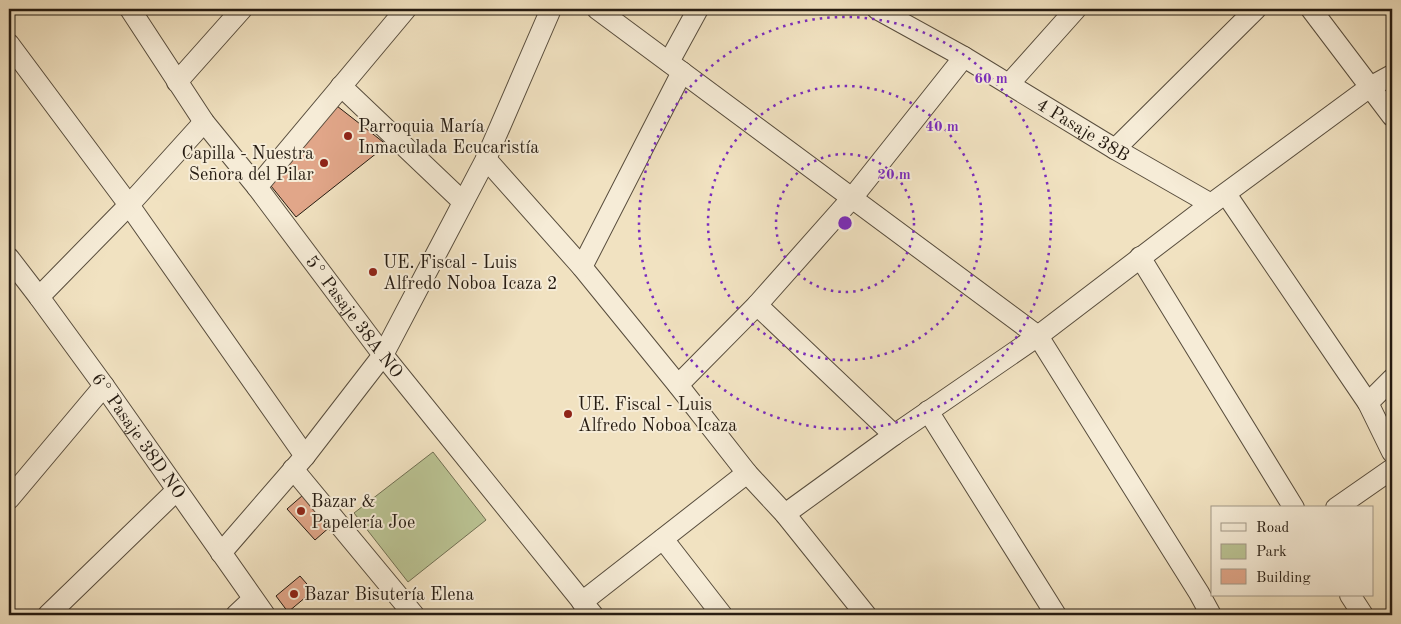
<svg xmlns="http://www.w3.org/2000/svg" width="1401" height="624" viewBox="0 0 1401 624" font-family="'Old Standard TT',serif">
<rect width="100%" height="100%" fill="#f1e2c1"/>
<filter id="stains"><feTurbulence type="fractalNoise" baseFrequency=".004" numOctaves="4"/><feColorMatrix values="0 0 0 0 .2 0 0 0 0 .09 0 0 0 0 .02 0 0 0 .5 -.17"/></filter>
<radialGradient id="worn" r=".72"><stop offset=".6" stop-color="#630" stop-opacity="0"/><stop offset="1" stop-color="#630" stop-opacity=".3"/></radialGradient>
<polygon fill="#bac393" stroke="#706f52" points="433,452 486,520 408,582 354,513"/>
<g fill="#e1a689" stroke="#251b11">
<polygon points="337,106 387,145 296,217 267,181"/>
<polygon points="303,495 331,526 315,540 287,509"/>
<polygon points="300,576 313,591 288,612 276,596"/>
</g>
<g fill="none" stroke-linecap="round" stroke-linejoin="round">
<g stroke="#584d3d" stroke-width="22">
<g id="minor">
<path id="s1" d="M130,9L204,122L257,187L383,355L593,615"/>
<polyline points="597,9 1038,336 1199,593 1211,615"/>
<path id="s2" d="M877,9L964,57L1115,149L1211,204"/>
<polyline points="1311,9 1392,116"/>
<polyline points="9,44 129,205 305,456"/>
<polyline points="669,62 698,9"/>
<polyline points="177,82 242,9"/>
<polyline points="1009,84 1076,9"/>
<polyline points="341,86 463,202"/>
<polyline points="1115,149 1256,9"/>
<polyline points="486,159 582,267 678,385 747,473 785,514 866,615"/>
<polyline points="257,187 406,9"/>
<polyline points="1226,194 1368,403 1392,452"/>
<polyline points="1140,257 1294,508"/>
<path id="s3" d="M9,258L39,297L104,386L265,615"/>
<polyline points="582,267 682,72"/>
<polyline points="39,297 129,205 204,122"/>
<polyline points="757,305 894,435"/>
<polyline points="678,385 757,305 852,198 964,57"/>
<polyline points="1368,403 1392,379"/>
<polyline points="928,411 1056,615"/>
<polyline points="293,469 414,615"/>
<polyline points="9,499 104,386"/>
<polyline points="1336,508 1392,469"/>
<polyline points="785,514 894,435 1038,336 1211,204 1370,87 1392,75"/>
<polyline points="663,539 722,615"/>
<polyline points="221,553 305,456 383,355 486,159 551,9"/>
<polyline points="1350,595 1363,615"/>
<polyline points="582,602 747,473"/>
<polyline points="48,615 177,490"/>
<polyline points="236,615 253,599"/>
</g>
</g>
<use href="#minor" stroke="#f6ecd7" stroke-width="20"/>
</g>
<g fill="none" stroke="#7b2cbf" stroke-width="2.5" stroke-dasharray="2.5 5">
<circle cx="845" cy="223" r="69"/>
<circle cx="845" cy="223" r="137"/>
<circle cx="845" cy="223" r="206"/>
</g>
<g fill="#8f2418" stroke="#f6ecd7" stroke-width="2">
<circle cx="348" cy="136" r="5"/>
<circle cx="324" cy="163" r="5"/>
<circle cx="373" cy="272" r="5"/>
<circle cx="568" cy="414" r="5"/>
<circle cx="301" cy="511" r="5"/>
<circle cx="294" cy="594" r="5"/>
</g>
<g text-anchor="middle" stroke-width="4" stroke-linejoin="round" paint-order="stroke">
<g font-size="18" fill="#251b11" stroke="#f6ecd7" text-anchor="start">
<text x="358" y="132">Parroquia María<tspan x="358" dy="21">Inmaculada Ecucaristía</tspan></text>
<text x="314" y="159" text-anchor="end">Capilla - Nuestra<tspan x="314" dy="21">Señora del Pilar</tspan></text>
<text x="383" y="268">UE. Fiscal - Luis<tspan x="383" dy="21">Alfredo Noboa Icaza 2</tspan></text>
<text x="578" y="410">UE. Fiscal - Luis<tspan x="578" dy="21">Alfredo Noboa Icaza</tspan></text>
<text x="311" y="507">Bazar &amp;<tspan x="311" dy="21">Papelería Joe</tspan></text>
<text x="304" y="600">Bazar Bisutería Elena</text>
</g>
<g font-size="18" fill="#251b11" stroke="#f6ecd7">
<text dy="6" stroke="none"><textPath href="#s2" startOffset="239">4 Pasaje 38B</textPath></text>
<text dy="6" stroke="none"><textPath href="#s1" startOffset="381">5° Pasaje 38A NO</textPath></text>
<text dy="6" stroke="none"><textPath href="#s3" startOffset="220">6° Pasaje 38D NO</textPath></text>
</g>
</g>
<circle cx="845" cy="223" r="8" fill="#7b2cbf" stroke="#f6ecd7" stroke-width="2.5"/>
<g font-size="15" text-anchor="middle" font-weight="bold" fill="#7b2cbf" stroke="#f6ecd7" stroke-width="4" stroke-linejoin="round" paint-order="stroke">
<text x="991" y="83">60 m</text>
<text x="942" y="131">40 m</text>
<text x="894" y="179">20 m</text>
</g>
<rect width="1401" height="624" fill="none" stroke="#f1e2c1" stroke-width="30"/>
<rect x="10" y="10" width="1381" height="604" fill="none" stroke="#251b11" stroke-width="2.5"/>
<rect x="15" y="15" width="1371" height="594" fill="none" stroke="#251b11"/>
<rect x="1211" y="506" width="162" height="90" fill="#f6ecd7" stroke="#a29888"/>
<rect x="1221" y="523" width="25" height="8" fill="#f6ecd7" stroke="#a29888"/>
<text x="1256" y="532" font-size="15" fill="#251b11">Road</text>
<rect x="1221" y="544" width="25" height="15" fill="#bac393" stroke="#a29888"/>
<text x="1256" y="556" font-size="15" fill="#251b11">Park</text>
<rect x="1221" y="569" width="25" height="15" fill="#e1a689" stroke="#a29888"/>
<text x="1256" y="582" font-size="15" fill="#251b11">Building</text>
<rect width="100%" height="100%" filter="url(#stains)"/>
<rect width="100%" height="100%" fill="url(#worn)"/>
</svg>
